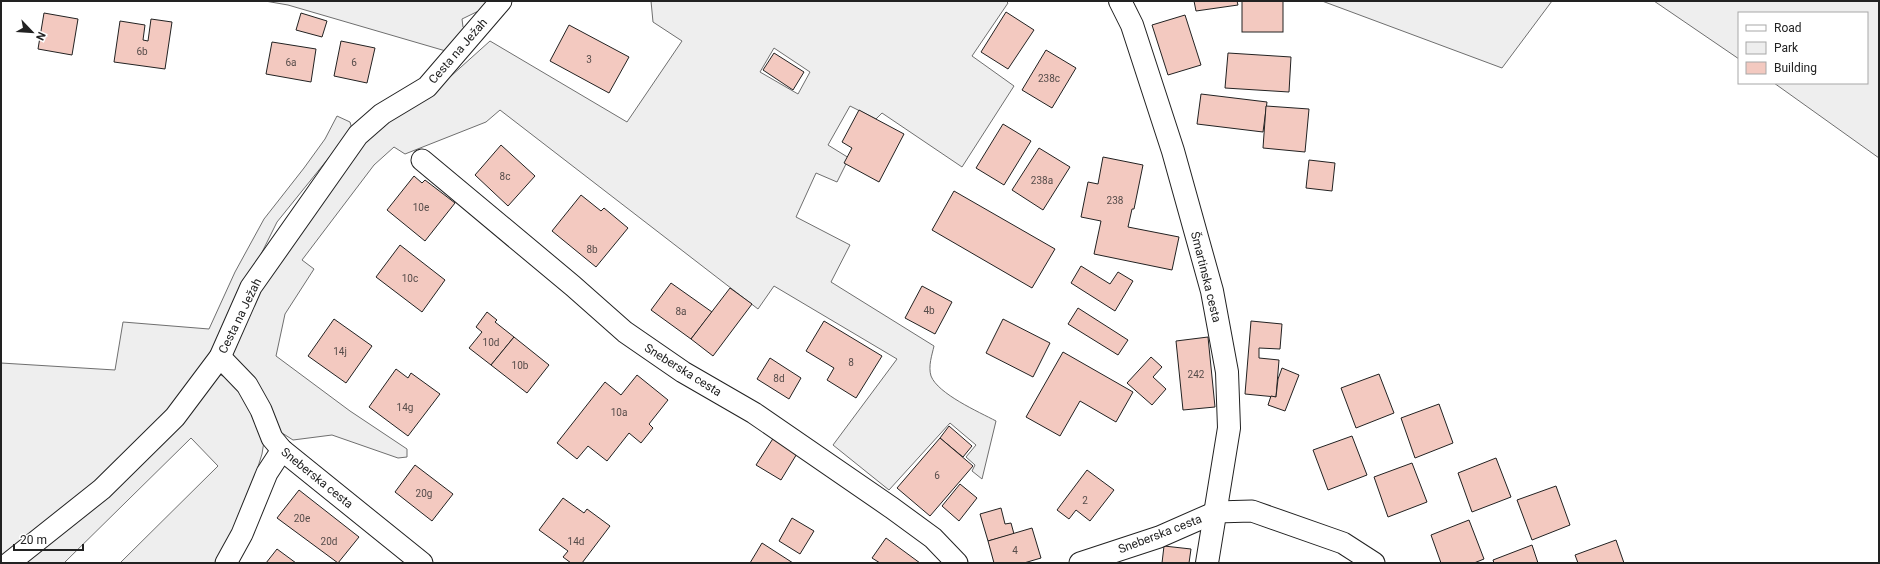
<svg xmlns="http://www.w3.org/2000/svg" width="1880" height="564" viewBox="0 0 1880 564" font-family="Roboto,sans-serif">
<rect width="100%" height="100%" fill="#fff"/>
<g fill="#eee" stroke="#6f6f6f" fill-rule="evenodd">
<polygon points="265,1 499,1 462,19 463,27 473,36 456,54 288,5"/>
<path d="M651,1H1006L1008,3L972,56L1014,86L962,167L882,113L876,119L850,106L828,145L849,158L837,182L816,173L796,217L850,245L831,282L934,346C932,355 928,366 931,376C938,394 979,412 996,421L982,479L972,471L975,465L966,457L976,445L950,423L889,490L833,445L897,359L774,286L758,309L500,110L486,122L405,154L394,147L374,165L302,260L314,269L285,314L276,356L350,411L407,449V457L398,458L332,435L293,440L279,431L237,367L232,353L247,309L352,150L421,96L451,76L490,41L627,122L682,41L653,22ZM774,48L810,72L798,94L760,72Z"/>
<polygon points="1322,1 1552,1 1502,68"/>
<polygon points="1654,1 1879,1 1879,158 1774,83 1867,83 1867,13 1739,13 1739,59"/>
<polygon points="337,116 350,122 352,129 277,222 218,341 189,388 131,453 1,561 1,363 115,370 123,322 209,329 235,272 264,219 304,168 325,139"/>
<polygon points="221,375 230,380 247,398 265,435 262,454 246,505 216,563 120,563 218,466 191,438 64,563 20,563 209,377"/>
</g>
<g fill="#f3c9c0" stroke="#222">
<polygon points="1194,1 1237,1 1238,5 1196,11"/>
<rect x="1242" y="1" width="41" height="31"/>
<polygon points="1006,12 1034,30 1008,69 981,52"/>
<polygon points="44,13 78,19 72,55 38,49"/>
<polygon points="301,13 327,21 322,37 296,30"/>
<polygon points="1185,15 1201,65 1168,75 1152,25"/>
<polygon points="151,19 172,22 165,69 114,62 120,21 145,25 143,40 148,41"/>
<polygon points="569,25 629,57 609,93 550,61"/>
<polygon points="341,41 375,48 367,83 334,76"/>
<polygon points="272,42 316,49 311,82 266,74"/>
<polygon points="1046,50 1076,68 1052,108 1022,90"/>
<polygon points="774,53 804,72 793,90 763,70"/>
<polygon points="1228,53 1291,57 1289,92 1225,88"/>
<polygon points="1201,94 1267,102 1263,132 1197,124"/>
<polygon points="1266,106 1309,109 1305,152 1263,148"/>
<polygon points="859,110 904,134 879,182 844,163 852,148 842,142"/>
<polygon points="1003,124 1031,141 1004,185 976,168"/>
<polygon points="501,145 535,176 508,206 475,175"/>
<polygon points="1039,148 1070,167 1043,210 1012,190"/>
<polygon points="1103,157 1143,165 1134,209 1132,209 1128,227 1179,237 1172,270 1094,254 1101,221 1081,217 1088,182 1098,184"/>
<polygon points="1309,160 1335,163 1332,191 1306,188"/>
<polygon points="414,176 422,183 425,180 455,203 425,241 387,210"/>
<polygon points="954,191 1055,249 1032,288 932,230"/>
<polygon points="581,195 601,211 604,208 628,228 596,267 552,231"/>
<polygon points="400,245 445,280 422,312 376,277"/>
<polygon points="1081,266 1110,284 1118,272 1133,281 1115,311 1071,283"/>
<polygon points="671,283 712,312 691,339 651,310"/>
<polygon points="922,286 952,302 935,334 905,318"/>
<polygon points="730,288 752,304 713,356 691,339"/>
<polygon points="1078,308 1128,340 1118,355 1068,324"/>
<polygon points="487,312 497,320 495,322 514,337 491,365 469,348 482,332 476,327"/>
<polygon points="334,319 372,346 346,383 308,356"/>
<polygon points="1003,319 1050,343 1033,377 986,353"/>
<polygon points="824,321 882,356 856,398 827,380 834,368 806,351"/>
<polygon points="1251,321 1282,324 1280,349 1259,348 1259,358 1279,360 1276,397 1245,394"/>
<polygon points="514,337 549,365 527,393 491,365"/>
<polygon points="1208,337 1215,407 1183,410 1176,341"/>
<polygon points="1063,352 1133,392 1116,422 1080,401 1060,436 1026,417"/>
<polygon points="1151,357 1162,367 1153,377 1166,389 1152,405 1127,383"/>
<polygon points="770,358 801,378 789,399 757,379"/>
<polygon points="1282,368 1299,375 1285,411 1268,405 1271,396 1276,397 1278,379"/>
<polygon points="396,369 408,378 411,373 440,394 408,436 369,407"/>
<polygon points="1379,374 1394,413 1356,428 1341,388"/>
<polygon points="637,375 668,400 649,424 653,428 641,443 629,433 607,461 588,446 577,459 557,443 605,382 621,395"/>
<polygon points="1439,404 1453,443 1415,458 1401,418"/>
<polygon points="949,426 972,446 963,457 940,438"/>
<polygon points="1352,436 1367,475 1328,490 1313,450"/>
<polygon points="774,437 798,452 781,480 756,465"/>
<polygon points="940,438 973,466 930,516 897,488"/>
<polygon points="1496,458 1511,497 1472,512 1458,473"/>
<polygon points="1412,463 1427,502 1388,517 1374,477"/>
<polygon points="415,465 453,494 432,521 395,492"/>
<polygon points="1087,470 1114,490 1090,521 1076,510 1069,519 1057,510"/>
<polygon points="960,484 977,498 959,521 942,506"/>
<polygon points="1556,486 1570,525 1532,540 1517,500"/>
<polygon points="299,490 359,537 338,563 277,518"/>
<polygon points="563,498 584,513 587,509 610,526 582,563 571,563 563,557 568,551 539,530"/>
<polygon points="1001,508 1005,524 1011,523 1014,534 988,541 980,514"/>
<polygon points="792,518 814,531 800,554 779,541"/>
<polygon points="1469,520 1484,559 1474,563 1441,563 1431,535"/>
<polygon points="1032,528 1041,558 1024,563 994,563 988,541"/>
<polygon points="886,538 920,563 880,563 872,558"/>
<polygon points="1616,540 1624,563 1578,563 1575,555"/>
<polygon points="762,543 793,563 750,563"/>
<polygon points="1532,545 1538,563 1494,563 1493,560"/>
<polygon points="1164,546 1191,549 1189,563 1162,563"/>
<polygon points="277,549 296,563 266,563"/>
</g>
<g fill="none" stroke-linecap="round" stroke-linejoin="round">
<g stroke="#222" stroke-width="23">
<g id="minor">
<polyline points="422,160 573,286 625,332 683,372 754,413 892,508 933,538 957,563"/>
<polyline points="220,357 247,385 261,410 272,438 282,450 422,563"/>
<polyline points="9,563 102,489 175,417 220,357 251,287 358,135 382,114 427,87 501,1"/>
<polyline points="226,563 242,534 267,473 282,450"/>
<polyline points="1080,563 1159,537 1216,512 1252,511 1343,543 1374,563"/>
</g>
</g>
<g stroke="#222" stroke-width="24">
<polyline id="secondary" points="1120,1 1132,25 1173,151 1212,291 1227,372 1229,428 1207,563"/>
</g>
<use href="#minor" stroke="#fff" stroke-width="21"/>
<use href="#secondary" stroke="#fff" stroke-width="22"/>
</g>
<g text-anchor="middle" stroke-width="3" stroke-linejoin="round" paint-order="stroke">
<g font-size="10" fill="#564c4a">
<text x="142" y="55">6b</text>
<text x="589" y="63">3</text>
<text x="291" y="66">6a</text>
<text x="354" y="66">6</text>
<text x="1049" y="82">238c</text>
<text x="505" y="180">8c</text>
<text x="1042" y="184">238a</text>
<text x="1115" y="204">238</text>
<text x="421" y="211">10e</text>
<text x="592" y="253">8b</text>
<text x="410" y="282">10c</text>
<text x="929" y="314">4b</text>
<text x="681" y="315">8a</text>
<text x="491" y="346">10d</text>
<text x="340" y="355">14j</text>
<text x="851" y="366">8</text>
<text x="520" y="369">10b</text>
<text x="1196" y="378">242</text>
<text x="779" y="382">8d</text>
<text x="405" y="411">14g</text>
<text x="619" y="416">10a</text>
<text x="937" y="479">6</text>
<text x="424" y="497">20g</text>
<text x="1085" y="504">2</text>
<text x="302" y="522">20e</text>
<text x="329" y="545">20d</text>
<text x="576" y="545">14d</text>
<text x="1015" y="554">4</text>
</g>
<g font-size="12" fill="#222" stroke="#fff">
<text transform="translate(458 51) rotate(-49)" y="4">Cesta na Ježah</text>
<text transform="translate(1206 277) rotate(76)" y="4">Šmartinska cesta</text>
<text transform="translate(240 316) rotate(-64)" y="4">Cesta na Ježah</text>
<text transform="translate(683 370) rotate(32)" y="4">Sneberska cesta</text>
<text transform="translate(317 478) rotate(39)" y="4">Sneberska cesta</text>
<text transform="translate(1160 534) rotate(-21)" y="4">Sneberska cesta</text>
</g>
</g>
<rect width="1880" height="564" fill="none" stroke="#222222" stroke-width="4"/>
<rect x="1738" y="12" width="130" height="72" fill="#ffffff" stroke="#a7a7a7"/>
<rect x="1746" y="25" width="20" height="6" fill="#ffffff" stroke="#a7a7a7"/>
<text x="1774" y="32" font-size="12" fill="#222222">Road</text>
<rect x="1746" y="42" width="20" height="12" fill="#eeeeee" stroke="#a7a7a7"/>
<text x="1774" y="52" font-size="12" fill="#222222">Park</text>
<rect x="1746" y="62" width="20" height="12" fill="#f3c9c0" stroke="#a7a7a7"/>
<text x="1774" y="72" font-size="12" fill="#222222">Building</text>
<g transform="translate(32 32) rotate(115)" stroke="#ffffff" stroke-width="3" paint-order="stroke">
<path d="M0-3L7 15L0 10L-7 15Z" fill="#222222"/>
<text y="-6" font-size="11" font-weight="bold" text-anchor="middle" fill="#222222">N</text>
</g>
<path d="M14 544v6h69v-6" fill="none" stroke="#222222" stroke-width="2"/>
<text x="20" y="544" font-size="12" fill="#222222" stroke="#ffffff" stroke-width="3" paint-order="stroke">20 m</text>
</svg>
